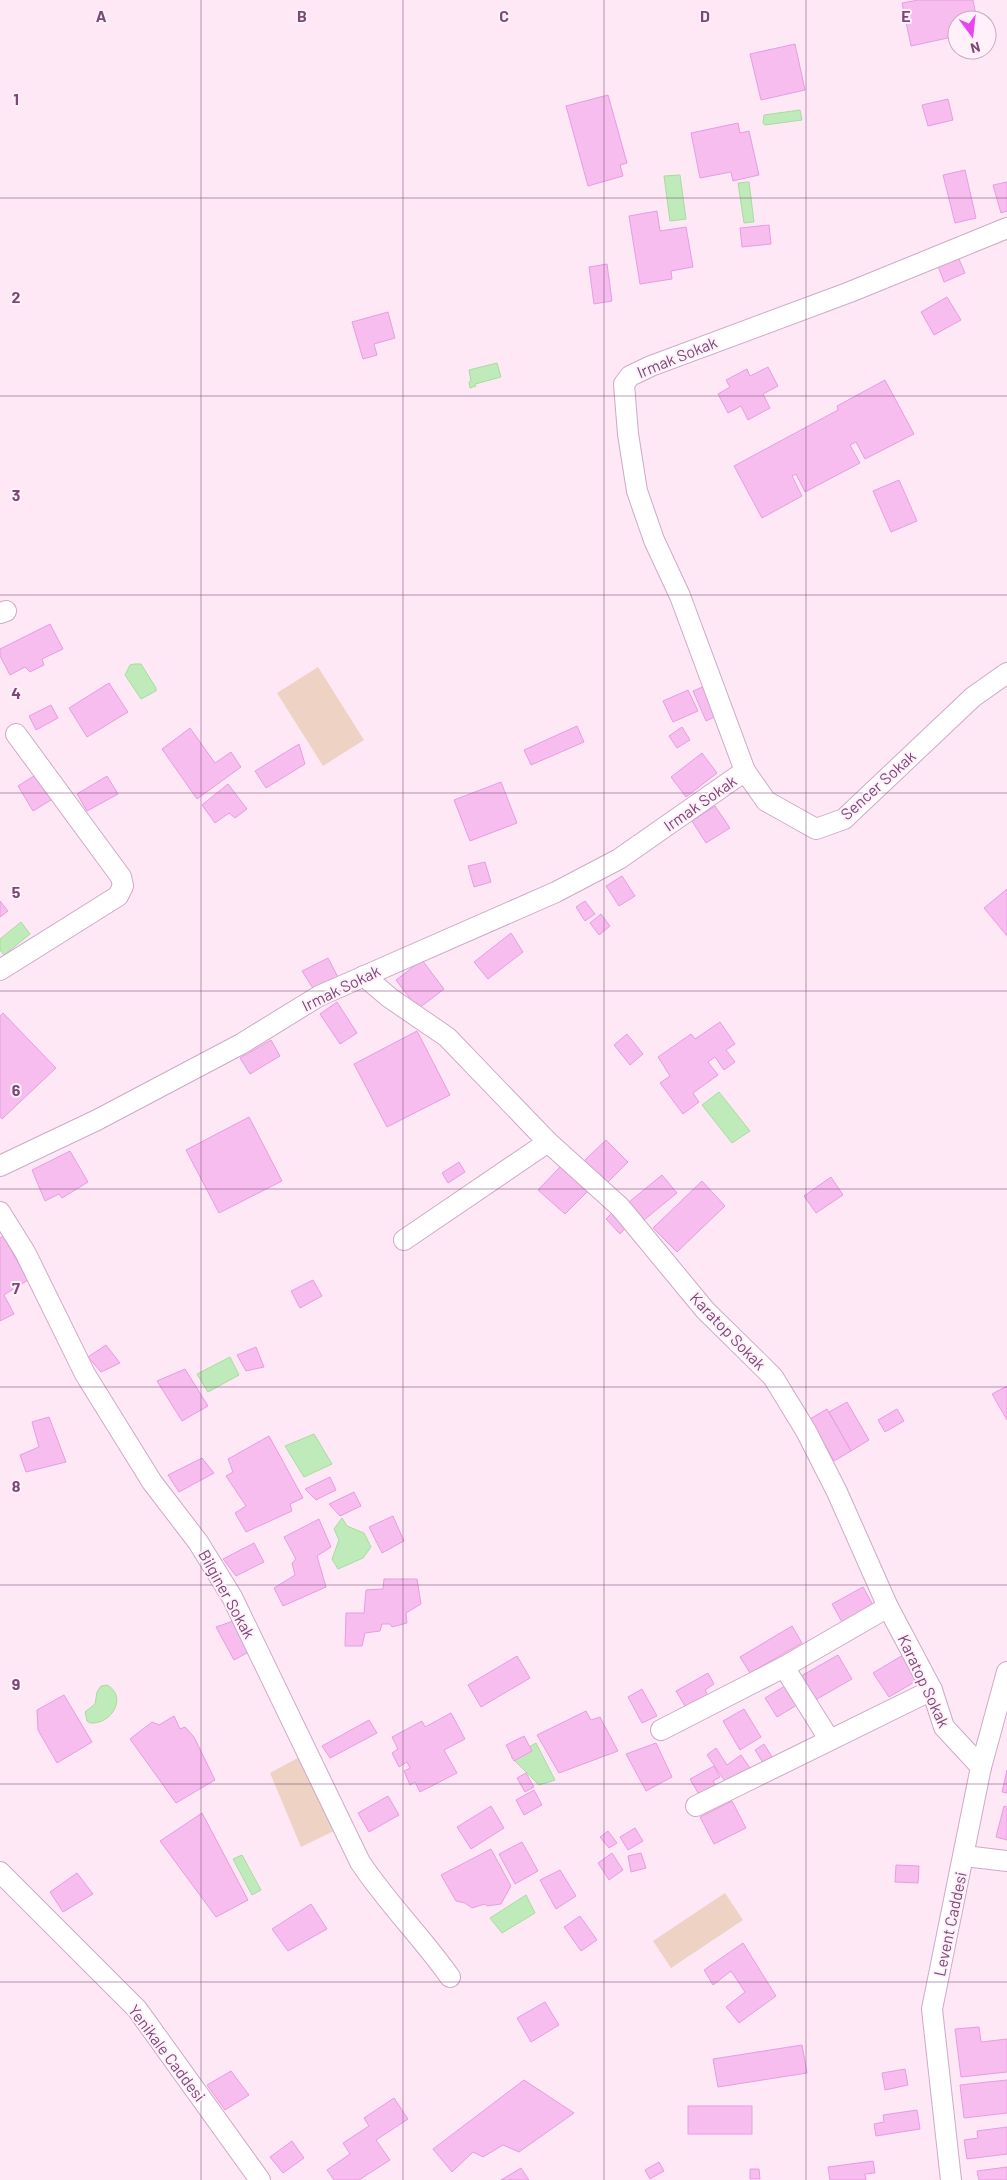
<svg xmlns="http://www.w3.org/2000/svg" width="1007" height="2180" viewBox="0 0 1007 2180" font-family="Barlow,sans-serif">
<rect width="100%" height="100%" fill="#fee8f6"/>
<g fill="#eed2c4">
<polygon points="318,667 364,740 323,766 277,693"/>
<polygon points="305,1754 338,1829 301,1847 270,1773"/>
<polygon points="725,1893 743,1920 671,1968 653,1941"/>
</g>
<g fill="#bfeaba" stroke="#a6dd9f">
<polygon points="800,110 802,120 765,125 763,123 764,115"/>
<polygon points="680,175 686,219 670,221 664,176"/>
<polygon points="749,182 754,222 744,223 738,183"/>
<polygon points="497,363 501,377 475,384 476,386 470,388 469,382 471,381 469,370"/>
<polygon points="134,664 141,664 156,688 156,691 141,699 125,675 130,665"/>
<polygon points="21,922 30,934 4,955 0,950 0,939"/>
<polygon points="719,1092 750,1131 732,1143 702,1105"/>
<polygon points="230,1357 239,1375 208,1392 197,1374"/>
<polygon points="314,1434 332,1464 304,1477 285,1446"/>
<polygon points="342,1518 347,1526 364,1533 371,1547 363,1558 338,1569 332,1559 339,1540 334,1529"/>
<path d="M107,1685C128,1696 112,1725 90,1723L87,1721L85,1712L95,1704L97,1692L101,1686Z"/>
<polygon points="536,1743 555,1780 539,1785 511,1757"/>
<polygon points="242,1855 261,1890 252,1895 233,1859"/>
<polygon points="526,1895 535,1913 502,1933 490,1918"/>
</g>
<g fill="#f6bdee" stroke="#ea9ce0">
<polygon points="918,0 973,0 977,20 957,20 957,36 911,46 902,3"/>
<polygon points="795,44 805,90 761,100 750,54"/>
<polygon points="608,95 627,163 620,165 623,176 588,186 566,106"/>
<polygon points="948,99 953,120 928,126 922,105"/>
<polygon points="738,123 740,133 749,131 759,175 733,181 731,172 700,178 691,133"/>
<polygon points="965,170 976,218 955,223 943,175"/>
<polygon points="1007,182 1007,211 1001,213 993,185"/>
<polygon points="657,211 660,231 686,227 693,267 671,271 672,279 640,284 629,216"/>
<polygon points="769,225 771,244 742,247 740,228"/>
<polygon points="958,257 965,273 944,282 938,266"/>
<polygon points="607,264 612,301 594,304 589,267"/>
<polygon points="947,297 961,320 934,335 921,312"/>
<polygon points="388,312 395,338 374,344 377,355 363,359 352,322"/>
<polygon points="768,367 778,386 763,394 770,408 748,420 741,406 728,413 718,394 730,387 726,380 747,369 750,376"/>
<polygon points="885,380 914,434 865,459 856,442 850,445 860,463 805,492 796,474 792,476 802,496 762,518 734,466 838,410 837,406"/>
<polygon points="899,480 917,521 891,532 873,491"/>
<polygon points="50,624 63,649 42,659 44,665 30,672 25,667 10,675 0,656 0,649"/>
<polygon points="109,683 128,712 87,737 69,708"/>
<polygon points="707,685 719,715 706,721 693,691"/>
<polygon points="688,690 698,711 673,722 663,701"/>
<polygon points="51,705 58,718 36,730 29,716"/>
<polygon points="577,726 584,742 531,765 524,750"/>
<polygon points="682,727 690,740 677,748 669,736"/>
<polygon points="190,728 215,763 231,752 241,767 197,799 162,749"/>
<polygon points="299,744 305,764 266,788 255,771"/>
<polygon points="702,753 717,773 686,797 671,777"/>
<polygon points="40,772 56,797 33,811 18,786"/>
<polygon points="107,776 118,794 87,811 77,794"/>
<polygon points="501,782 517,823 470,841 454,800"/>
<polygon points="228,784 247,809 235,818 229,813 215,823 202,805"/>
<polygon points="715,806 730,828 706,843 692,821"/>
<polygon points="485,862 491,882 474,887 468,866"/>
<polygon points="622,876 635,896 619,906 606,886"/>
<polygon points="1007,889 1007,936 984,908"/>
<polygon points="0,901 8,911 0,917"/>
<polygon points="585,901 595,914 585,921 576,907"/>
<polygon points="601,914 610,926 599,935 590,923"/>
<polygon points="511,933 523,952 488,979 474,962"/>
<polygon points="328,958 340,981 316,993 302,971"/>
<polygon points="422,960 444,989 418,1009 396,980"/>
<polygon points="337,1002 357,1033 340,1044 320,1014"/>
<polygon points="3,1013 56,1068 2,1119 0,1116 0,1016"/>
<polygon points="720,1022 735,1044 726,1050 735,1062 724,1070 715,1057 708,1062 718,1075 693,1093 699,1102 683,1114 660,1083 670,1076 658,1057 691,1034 695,1039"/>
<polygon points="417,1031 450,1095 387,1127 354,1064"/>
<polygon points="627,1034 643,1054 630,1065 614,1045"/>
<polygon points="271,1040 280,1056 250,1074 240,1058"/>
<polygon points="249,1117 282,1181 219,1213 186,1150"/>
<polygon points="606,1140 628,1162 606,1184 584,1161"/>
<polygon points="70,1151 88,1182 62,1198 59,1194 45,1201 32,1170"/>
<polygon points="459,1162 465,1172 448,1183 442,1173"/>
<polygon points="560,1167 588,1191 565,1214 538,1190"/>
<polygon points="662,1175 677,1193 644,1220 629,1202"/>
<polygon points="831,1177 843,1195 816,1213 804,1196"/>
<polygon points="702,1181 725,1206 677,1252 653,1228"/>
<polygon points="613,1212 627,1226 620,1234 606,1219"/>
<polygon points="3,1236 28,1280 4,1295 14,1314 0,1321 0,1238"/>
<polygon points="313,1280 322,1296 300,1308 291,1291"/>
<polygon points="106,1345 120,1363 101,1372 88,1357"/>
<polygon points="256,1347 264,1367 246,1371 237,1355"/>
<polygon points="185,1369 208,1406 182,1421 157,1381"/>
<polygon points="1007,1386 1007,1420 992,1394"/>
<polygon points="847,1402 869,1440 851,1451 829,1412"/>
<polygon points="827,1409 851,1451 834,1461 810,1419"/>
<polygon points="897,1409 904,1421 885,1432 878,1420"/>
<polygon points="49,1417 66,1462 26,1472 20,1455 39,1447 32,1422"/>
<polygon points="269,1436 303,1498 290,1504 292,1511 246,1532 235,1513 246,1506 226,1476 233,1472 228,1459"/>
<polygon points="202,1458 214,1473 179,1492 168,1475"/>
<polygon points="330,1477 336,1490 316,1500 305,1489"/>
<polygon points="354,1492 361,1506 340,1516 329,1504"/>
<polygon points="393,1516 404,1541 382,1553 369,1527"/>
<polygon points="319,1519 331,1547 317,1556 326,1587 283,1606 274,1588 295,1575 292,1563 296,1559 284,1537"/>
<polygon points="254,1543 264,1562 236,1576 223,1559"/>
<polygon points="384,1579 417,1579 421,1604 406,1613 407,1623 392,1627 390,1624 382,1624 380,1631 365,1633 362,1646 345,1646 346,1613 364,1613 366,1590 383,1589"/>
<polygon points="863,1587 874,1607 843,1624 832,1604"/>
<polygon points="239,1619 254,1649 234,1660 216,1627"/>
<polygon points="792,1626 802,1643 750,1673 740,1657"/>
<polygon points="838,1655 852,1679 810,1703 796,1679"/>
<polygon points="903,1655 918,1680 889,1697 873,1673"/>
<polygon points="517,1656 530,1678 481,1707 468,1685"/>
<polygon points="708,1673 714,1684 705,1690 710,1699 688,1711 676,1691"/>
<polygon points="785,1686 797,1705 777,1717 765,1698"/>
<polygon points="642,1689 657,1716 642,1723 628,1697"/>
<polygon points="64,1695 92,1742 57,1763 38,1730 37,1710"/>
<polygon points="744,1709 761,1737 740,1750 723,1721"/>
<polygon points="586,1711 591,1720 600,1717 618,1751 559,1773 537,1735"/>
<polygon points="451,1713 465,1739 444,1750 457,1773 420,1792 415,1782 410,1785 404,1771 410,1768 407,1762 399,1767 392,1753 398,1749 392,1737 422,1721 425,1727"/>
<polygon points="174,1716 180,1729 185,1727 194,1737 215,1780 176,1803 130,1739 152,1722 159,1725"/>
<polygon points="369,1720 377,1733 330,1758 322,1746"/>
<polygon points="524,1736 532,1751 514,1761 506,1745"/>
<polygon points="656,1743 672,1777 646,1791 626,1754"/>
<polygon points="764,1744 774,1760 765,1766 755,1750"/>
<polygon points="716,1748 727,1765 741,1755 752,1771 729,1787 707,1755"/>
<polygon points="714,1766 720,1777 713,1781 718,1789 701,1798 690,1779"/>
<polygon points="1007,1770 1007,1793 1002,1792"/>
<polygon points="526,1773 534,1787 525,1792 517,1778"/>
<polygon points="534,1790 542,1805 524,1815 516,1800"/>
<polygon points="388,1796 399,1815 369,1832 358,1813"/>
<polygon points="732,1801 746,1828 714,1844 700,1817"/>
<polygon points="491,1806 504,1828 471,1849 457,1827"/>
<polygon points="1004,1806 1007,1807 1007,1840 996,1837"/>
<polygon points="202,1813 248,1900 216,1917 160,1841"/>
<polygon points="635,1828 643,1841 628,1850 620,1837"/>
<polygon points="608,1831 617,1843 609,1848 600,1837"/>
<polygon points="522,1842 538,1871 515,1884 499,1854"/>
<polygon points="491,1849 511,1886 501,1904 487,1906 485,1904 472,1908 465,1903 456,1901 441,1875"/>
<polygon points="612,1853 623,1870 609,1880 598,1863"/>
<polygon points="641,1853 646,1868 631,1872 628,1856"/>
<polygon points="896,1865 919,1866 918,1883 895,1882"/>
<polygon points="560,1870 576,1896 556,1909 540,1880"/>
<polygon points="77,1873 93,1894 63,1912 50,1892"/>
<polygon points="311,1904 327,1929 288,1951 272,1929"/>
<polygon points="580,1916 597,1940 581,1951 564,1927"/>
<polygon points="743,1943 776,1996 739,2023 726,2007 745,1992 731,1971 713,1985 704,1970"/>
<polygon points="545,2002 559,2025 531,2042 517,2018"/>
<polygon points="979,2027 981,2042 1007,2039 1007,2072 961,2077 955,2029"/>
<polygon points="802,2045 807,2073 718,2087 713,2059"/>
<polygon points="905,2069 908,2085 885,2090 882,2073"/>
<polygon points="231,2071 249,2095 225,2110 207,2085"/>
<polygon points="524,2080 574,2113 519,2152 503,2145 483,2157 473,2152 452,2172 433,2149"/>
<polygon points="1007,2080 1007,2113 964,2118 960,2085"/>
<polygon points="394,2098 408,2119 376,2140 390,2160 359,2180 334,2180 327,2170 350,2154 343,2143 369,2126 364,2118"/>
<rect x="688" y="2106" width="64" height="28"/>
<polygon points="917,2110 920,2129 876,2136 874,2124 884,2122 883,2115"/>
<polygon points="1007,2127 1007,2154 967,2159 964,2140 978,2138 977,2131"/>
<polygon points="292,2141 304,2158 283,2173 270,2157"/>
<polygon points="873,2161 875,2173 865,2174 866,2180 830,2180 828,2167"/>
<polygon points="659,2162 664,2171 650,2179 645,2170"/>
<polygon points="1007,2167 1007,2180 979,2180 977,2171"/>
<polygon points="521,2168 529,2180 501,2180"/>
<polygon points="750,2169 759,2169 760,2179 750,2179"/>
</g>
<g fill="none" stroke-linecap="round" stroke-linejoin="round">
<g stroke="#cfa9c9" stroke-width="22">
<g id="minor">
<polyline points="0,613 6,611"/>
<polyline points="745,771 766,801 816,829 844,819 973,697 1007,673"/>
<polyline points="0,970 118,896 123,886 121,877 16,734"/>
<polyline points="364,976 390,998 447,1037 548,1142 620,1207 705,1310 773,1377 806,1431 837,1492 888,1607 932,1690 944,1727 981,1767"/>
<polyline points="0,1166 97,1120 241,1044 319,996 556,892 619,859 745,771 680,596 654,540 637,491 628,434 624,384 630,376 651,366 850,292 1007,228"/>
<path d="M0,1212L25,1252L85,1374L152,1482L198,1542L232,1597L360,1862C387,1903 422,1937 450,1977"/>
<polyline points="404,1240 548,1142"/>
<polyline points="784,1667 829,1739"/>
<polyline points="661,1730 784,1667 888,1607"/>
<polyline points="696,1806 932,1690"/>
<polyline points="965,1856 1007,1861"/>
<polyline points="0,1872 137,2009 260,2180"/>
<polyline points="951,2180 932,2009 981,1767 1007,1672"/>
</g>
</g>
<use href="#minor" stroke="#fff" stroke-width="20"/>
</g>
<path fill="none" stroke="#7b4976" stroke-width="1" stroke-opacity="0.55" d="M201,0V2180M403,0V2180M604,0V2180M806,0V2180M0,198H1007M0,396H1007M0,595H1007M0,793H1007M0,991H1007M0,1189H1007M0,1387H1007M0,1585H1007M0,1784H1007M0,1982H1007"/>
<g text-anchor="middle" stroke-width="4" stroke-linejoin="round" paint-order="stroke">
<g font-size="16" fill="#7b4976" stroke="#fff0fa">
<text transform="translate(677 357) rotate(-22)" y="6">Irmak Sokak</text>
<text transform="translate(878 785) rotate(-42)" y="6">Sencer Sokak</text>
<text transform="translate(700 803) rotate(-35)" y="6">Irmak Sokak</text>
<text transform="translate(341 988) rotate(-26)" y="6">Irmak Sokak</text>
<text transform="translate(728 1331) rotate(46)" y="6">Karatop Sokak</text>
<text transform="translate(227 1594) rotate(61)" y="6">Bilginer Sokak</text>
<text transform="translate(924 1681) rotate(65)" y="6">Karatop Sokak</text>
<text transform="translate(950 1924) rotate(-78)" y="6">Levent Caddesi</text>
<text transform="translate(167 2053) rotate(53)" y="6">Yenikale Caddesi</text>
</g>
</g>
<g font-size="16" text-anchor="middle" font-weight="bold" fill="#7b4976" stroke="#fff0fa" stroke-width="4" stroke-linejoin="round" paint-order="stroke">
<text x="101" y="22">A</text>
<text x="302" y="22">B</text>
<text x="504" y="22">C</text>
<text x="705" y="22">D</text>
<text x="906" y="22">E</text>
<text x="16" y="105">1</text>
<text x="16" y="303">2</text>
<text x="16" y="501">3</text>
<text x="16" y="699">4</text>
<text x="16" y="898">5</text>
<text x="16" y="1096">6</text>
<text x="16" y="1294">7</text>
<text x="16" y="1492">8</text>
<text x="16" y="1690">9</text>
</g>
<g transform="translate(972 35) rotate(165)"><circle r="24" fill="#fff0fa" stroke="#caadc5"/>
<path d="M0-4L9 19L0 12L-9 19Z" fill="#ea44f1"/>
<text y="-8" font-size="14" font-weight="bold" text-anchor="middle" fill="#7b4976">N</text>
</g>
</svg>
